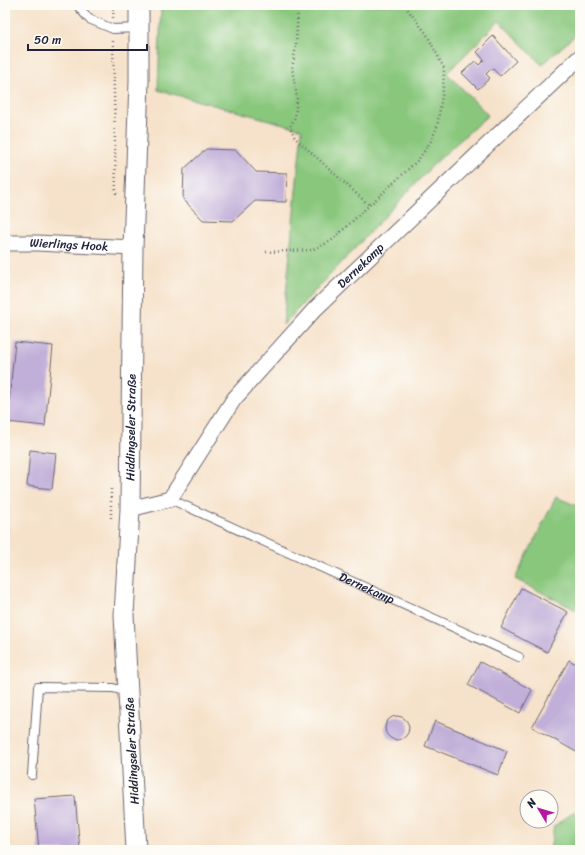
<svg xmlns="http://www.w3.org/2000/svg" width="585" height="855" viewBox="0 0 585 855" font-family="Sriracha,sans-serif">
<rect width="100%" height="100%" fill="#fdfcf7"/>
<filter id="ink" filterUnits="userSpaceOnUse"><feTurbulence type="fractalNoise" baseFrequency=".025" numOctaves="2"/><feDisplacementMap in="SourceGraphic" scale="8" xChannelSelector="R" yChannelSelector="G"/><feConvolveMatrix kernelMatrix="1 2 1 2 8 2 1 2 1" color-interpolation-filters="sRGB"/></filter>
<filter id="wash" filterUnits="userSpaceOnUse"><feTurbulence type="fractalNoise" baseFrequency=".012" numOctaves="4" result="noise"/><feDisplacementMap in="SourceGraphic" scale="16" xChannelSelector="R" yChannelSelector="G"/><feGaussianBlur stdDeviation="0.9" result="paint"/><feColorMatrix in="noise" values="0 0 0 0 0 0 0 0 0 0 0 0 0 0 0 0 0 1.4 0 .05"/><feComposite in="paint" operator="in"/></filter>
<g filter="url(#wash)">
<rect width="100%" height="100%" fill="#f6e2ca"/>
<g fill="#89c77d" stroke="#56745c">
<polygon points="161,5 580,5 580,31 542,65 499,21 447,73 488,115 434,164 283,325 302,129 158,90"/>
<polygon points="556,497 580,507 580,612 515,579"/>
<polygon points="580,808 580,850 550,850 554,826"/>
</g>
<g id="blocks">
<g fill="#c1afd9">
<polygon points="493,36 516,61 500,76 492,68 486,74 490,78 478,89 462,73 475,61 479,65 484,60 477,52"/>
<polygon points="206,149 236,150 256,172 287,173 286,202 255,201 233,221 203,220 183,199 184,169"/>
<polygon points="15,342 53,346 45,426 7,422"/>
<polygon points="30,450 56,453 52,489 27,486"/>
<polygon points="5,527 8,527 6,548 5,548"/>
<polygon points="521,588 568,612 547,652 501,628"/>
<polygon points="569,660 580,666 580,728 578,731 580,731 580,754 532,727"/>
<polygon points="480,662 532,690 520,713 468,685"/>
<circle cx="397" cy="728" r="12"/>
<polygon points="435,721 507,751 498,775 425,746"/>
<polygon points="75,796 80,850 39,850 34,799"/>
</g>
</g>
</g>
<g filter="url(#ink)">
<use href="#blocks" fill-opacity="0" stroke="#6c656d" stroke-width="1"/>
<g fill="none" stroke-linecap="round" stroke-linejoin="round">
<g stroke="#6c656d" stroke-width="10">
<g id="service">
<polyline points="77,5 89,19 113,29 139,28"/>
<path id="s1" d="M170,499L519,657"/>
<polyline points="32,775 38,687 113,688 128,692"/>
</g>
</g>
<g stroke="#6c656d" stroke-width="17">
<g id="minor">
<path id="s2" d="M5,243H37L133,248"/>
<path id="s3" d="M130,509L170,499L234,399L315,309L580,57"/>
</g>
</g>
<g stroke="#6c656d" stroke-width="21">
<g id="tertiary">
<path id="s4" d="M136,850L124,615L130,509L133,248L139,81V5"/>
</g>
</g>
<g stroke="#6c656d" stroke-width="2.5" stroke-dasharray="1 3" stroke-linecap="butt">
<polyline points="304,5 298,5 296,46 292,68 297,98 295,117 290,127 295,138 369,205"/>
<polyline points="113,18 114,5"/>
<polyline points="113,41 116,196"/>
<polyline points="266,252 312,250 331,241 418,160 431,141 437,127 443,90 444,68 426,33 404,5"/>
<polyline points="111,518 111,489"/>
</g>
<use href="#service" stroke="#fff" stroke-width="8"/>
<use href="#minor" stroke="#fff" stroke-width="15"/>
<use href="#tertiary" stroke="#fff" stroke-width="19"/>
</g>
</g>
<g text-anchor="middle" stroke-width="3.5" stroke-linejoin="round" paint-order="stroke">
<g font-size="12" fill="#22223b" stroke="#fdfcf7">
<text dy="4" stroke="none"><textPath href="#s2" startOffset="64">Wierlings Hook</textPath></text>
<text dy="4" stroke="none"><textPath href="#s3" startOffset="344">Dernekamp</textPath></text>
<text dy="4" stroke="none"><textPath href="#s4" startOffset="423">Hiddingseler Straße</textPath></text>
<text dy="4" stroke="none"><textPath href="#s1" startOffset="216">Dernekamp</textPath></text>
<text transform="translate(132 751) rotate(-93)" y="4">Hiddingseler Straße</text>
</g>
</g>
<rect width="585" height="855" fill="none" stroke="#fdfcf7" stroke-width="20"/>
<g transform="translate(539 809) rotate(308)"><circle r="19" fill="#fdfcf7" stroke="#a5a5ac"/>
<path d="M0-3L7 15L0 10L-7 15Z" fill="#b5179e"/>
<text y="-6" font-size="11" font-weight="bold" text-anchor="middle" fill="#22223b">N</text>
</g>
<path d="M28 44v6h119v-6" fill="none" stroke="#22223b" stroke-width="2"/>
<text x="34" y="44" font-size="12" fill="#22223b" stroke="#fdfcf7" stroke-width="3" paint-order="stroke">50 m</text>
</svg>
